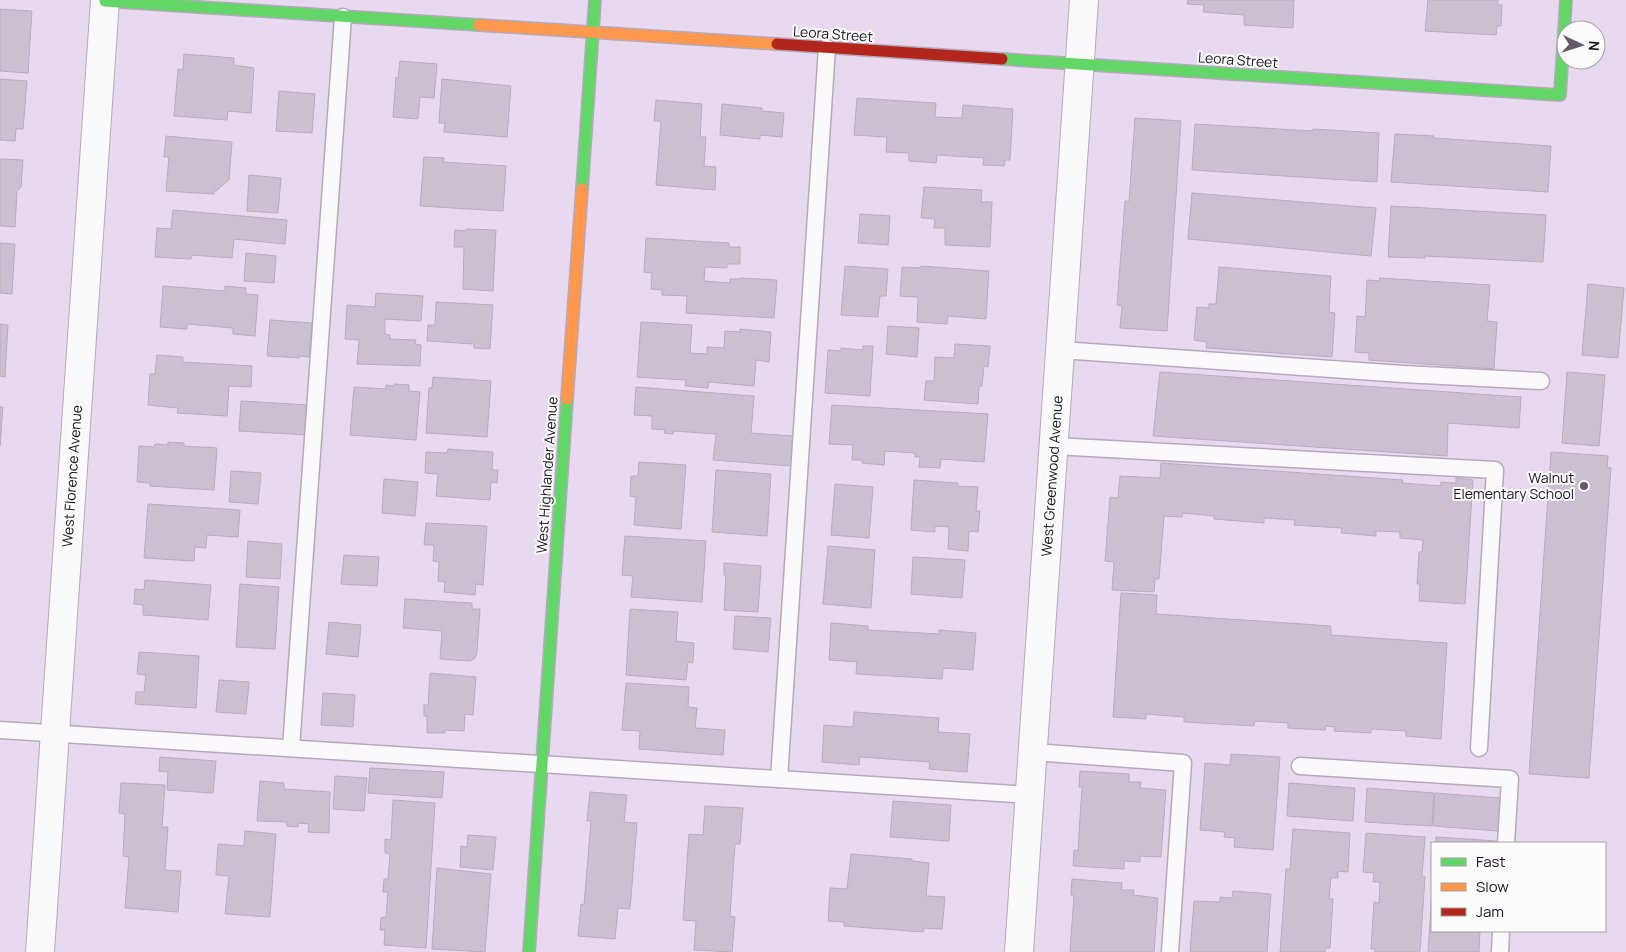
<svg xmlns="http://www.w3.org/2000/svg" width="1626" height="952" viewBox="0 0 1626 952" font-family="Manrope,sans-serif">
<rect width="100%" height="100%" fill="#e8d9f0"/>
<g fill="#cbbfd1" stroke="#b7abbd">
<polygon points="1188,0 1294,0 1293,28 1244,25 1244,15 1203,12 1204,5 1187,4"/>
<polygon points="1428,0 1498,0 1498,5 1502,5 1501,26 1497,26 1496,35 1425,31"/>
<polygon points="0,9 32,11 28,73 0,71"/>
<polygon points="184,54 234,58 234,65 254,68 251,113 228,111 227,120 174,116 178,69 183,70"/>
<polygon points="400,61 437,64 434,98 420,97 418,119 393,117 396,77 398,78"/>
<polygon points="0,79 27,81 23,129 16,129 15,141 0,140"/>
<polygon points="442,79 511,86 507,137 444,132 445,123 439,123"/>
<polygon points="279,91 315,94 312,133 276,131"/>
<polygon points="857,98 936,103 935,117 962,118 963,105 1013,109 1010,160 1005,160 1004,166 983,165 984,158 937,155 936,163 909,161 909,153 886,152 887,137 854,135"/>
<polygon points="656,100 702,104 700,137 706,137 704,166 716,167 715,190 656,185 661,121 654,121"/>
<polygon points="722,104 762,108 762,111 784,113 782,137 760,135 760,139 720,135"/>
<polygon points="1135,118 1181,121 1167,331 1120,328 1122,306 1117,305 1125,201 1129,201"/>
<polygon points="1195,124 1313,131 1313,129 1379,133 1377,182 1192,170"/>
<polygon points="1395,134 1434,136 1434,138 1551,146 1548,192 1391,182"/>
<polygon points="166,136 232,142 229,180 216,191 214,191 214,194 166,191 169,157 164,157"/>
<polygon points="424,157 444,158 443,162 506,166 503,211 420,206"/>
<polygon points="0,159 23,160 21,187 17,191 15,227 0,226"/>
<polygon points="249,175 281,178 278,213 247,211"/>
<polygon points="924,187 982,190 981,202 992,202 990,247 945,245 945,228 934,228 935,219 921,218"/>
<polygon points="1192,193 1376,208 1371,256 1188,239"/>
<polygon points="1391,206 1546,215 1543,262 1425,256 1425,258 1388,257"/>
<polygon points="173,210 287,220 285,244 234,239 232,258 192,255 191,259 155,257 157,228 171,229"/>
<polygon points="860,214 890,216 888,245 858,243"/>
<polygon points="466,229 496,230 493,291 463,289 464,247 454,247 455,230 466,231"/>
<polygon points="646,238 729,243 729,247 740,247 740,264 727,264 727,268 705,267 704,281 730,283 730,279 740,279 740,278 777,280 774,318 686,313 687,296 662,295 662,290 651,289 652,273 644,272"/>
<polygon points="0,243 15,244 12,294 0,293"/>
<polygon points="246,253 276,256 274,283 244,281"/>
<polygon points="845,266 888,269 886,296 880,296 878,317 841,315"/>
<polygon points="921,266 989,271 986,319 948,316 947,324 917,322 918,297 900,296 902,267 921,268"/>
<polygon points="1219,267 1331,276 1329,312 1335,313 1332,357 1206,348 1207,342 1194,340 1197,307 1209,308 1209,304 1216,304"/>
<polygon points="1380,278 1490,285 1487,321 1497,322 1494,369 1369,360 1369,353 1355,352 1357,316 1365,317 1367,280 1379,281"/>
<polygon points="1588,284 1624,288 1618,358 1582,355"/>
<polygon points="163,286 225,291 225,286 246,288 246,294 258,295 255,336 233,334 233,328 187,324 187,329 160,327"/>
<polygon points="376,293 423,296 421,321 385,319 385,334 390,335 390,339 416,340 415,344 421,345 420,366 357,364 359,340 345,339 347,305 375,307"/>
<polygon points="436,302 493,305 490,349 474,348 474,344 427,341 428,325 435,325"/>
<polygon points="270,320 312,323 309,357 300,356 299,358 267,356"/>
<polygon points="641,322 692,325 690,353 707,354 707,347 724,348 725,331 740,332 740,329 771,332 769,362 756,360 754,386 709,382 708,388 685,386 686,380 637,377"/>
<polygon points="0,324 8,325 5,377 0,376"/>
<polygon points="888,326 919,328 917,357 886,354"/>
<polygon points="955,344 990,346 988,367 984,366 982,386 979,386 978,404 924,400 926,381 934,381 935,357 954,358"/>
<polygon points="863,346 873,346 870,396 825,393 828,350 841,351 841,348 863,350"/>
<polygon points="157,355 183,357 183,362 252,366 251,387 229,386 227,416 177,413 178,408 148,405 150,374 155,374"/>
<polygon points="1160,372 1521,397 1519,428 1448,423 1447,456 1153,436"/>
<polygon points="1567,372 1605,375 1599,446 1562,443"/>
<polygon points="433,377 491,381 487,437 426,433 429,388 432,388"/>
<polygon points="394,384 409,385 409,391 420,392 416,440 350,435 354,387 386,389 386,385 394,386"/>
<polygon points="636,387 754,396 751,433 793,436 791,466 713,460 716,434 674,431 673,434 664,433 665,430 652,429 652,416 634,415"/>
<polygon points="241,401 309,405 307,435 239,431"/>
<polygon points="832,405 988,414 984,462 941,459 940,468 919,467 920,457 915,457 915,453 885,451 884,465 862,463 862,460 852,460 853,445 829,444"/>
<polygon points="0,407 3,407 0,446"/>
<polygon points="168,442 184,443 184,446 217,448 214,490 150,486 150,483 137,482 139,446 154,447 155,444 168,445"/>
<polygon points="448,449 493,452 492,470 498,470 497,483 491,482 490,500 436,496 438,474 425,473 426,452 447,453"/>
<polygon points="1551,452 1608,456 1607,467 1611,468 1589,778 1529,774"/>
<polygon points="639,462 686,465 681,529 634,525 636,497 630,496 631,476 638,476"/>
<polygon points="1161,463 1403,480 1402,483 1441,486 1441,482 1456,483 1456,478 1473,480 1465,604 1419,601 1420,584 1417,584 1419,552 1422,552 1423,540 1400,538 1400,532 1376,531 1376,536 1341,533 1342,528 1294,525 1295,520 1264,518 1264,523 1214,519 1214,516 1183,513 1182,517 1164,516 1159,579 1155,579 1154,592 1112,590 1114,562 1105,561 1110,497 1118,498 1120,476 1160,478"/>
<polygon points="716,470 771,474 767,536 712,532"/>
<polygon points="231,471 261,473 258,504 229,502"/>
<polygon points="384,479 418,482 415,516 382,513"/>
<polygon points="914,480 958,483 958,486 978,487 976,511 980,511 978,532 969,531 968,551 948,549 949,527 935,526 935,532 911,530"/>
<polygon points="835,484 873,487 869,538 831,535"/>
<polygon points="148,504 240,510 238,537 207,535 206,548 195,547 194,561 144,558"/>
<polygon points="426,523 487,526 483,585 476,584 475,595 444,592 445,582 438,581 439,562 433,561 434,545 424,545"/>
<polygon points="625,536 706,541 702,602 631,597 633,576 622,575"/>
<polygon points="248,541 282,544 280,579 246,577"/>
<polygon points="828,546 875,550 871,608 823,604"/>
<polygon points="344,555 379,557 377,586 341,584"/>
<polygon points="913,557 965,560 962,598 911,594"/>
<polygon points="724,563 761,566 758,612 724,610 726,575 724,575"/>
<polygon points="145,580 211,585 208,620 143,615 143,605 134,604 135,589 144,590"/>
<polygon points="240,584 279,587 275,649 236,647"/>
<polygon points="1121,593 1157,595 1156,614 1331,626 1331,635 1447,643 1441,739 1406,736 1406,731 1371,729 1371,733 1334,731 1335,727 1326,726 1325,730 1288,728 1288,723 1255,721 1254,726 1184,722 1184,717 1146,714 1146,719 1113,717"/>
<polygon points="405,599 472,603 472,609 480,609 477,652 475,658 470,661 440,659 442,631 403,628"/>
<polygon points="630,609 678,612 676,641 694,643 693,663 688,662 686,680 626,675"/>
<polygon points="735,616 771,618 768,652 733,649"/>
<polygon points="329,622 361,625 358,657 326,654"/>
<polygon points="831,623 868,626 868,630 939,634 939,630 976,633 973,670 943,668 942,679 856,674 857,662 829,660"/>
<polygon points="139,652 199,656 196,708 135,704 136,692 144,692 146,675 137,674"/>
<polygon points="430,673 476,677 473,715 465,714 464,731 445,730 445,733 427,733 427,716 424,716 424,705 428,705"/>
<polygon points="219,680 249,682 246,714 216,712"/>
<polygon points="626,683 689,687 688,707 697,708 695,728 725,730 723,755 639,749 640,731 622,730"/>
<polygon points="323,693 355,695 353,727 321,725"/>
<polygon points="854,712 939,718 938,732 970,734 967,772 929,769 930,762 860,757 859,765 822,762 824,725 853,727"/>
<polygon points="1231,754 1280,757 1273,850 1234,847 1235,838 1224,837 1225,832 1200,830 1205,763 1230,765"/>
<polygon points="160,757 216,761 213,793 167,790 168,772 159,771"/>
<polygon points="370,768 444,772 442,798 368,793"/>
<polygon points="1080,771 1129,774 1129,782 1141,782 1140,788 1166,790 1161,857 1140,856 1140,862 1124,861 1124,869 1073,866 1074,850 1078,851 1082,787 1079,787"/>
<polygon points="335,776 367,778 364,811 333,809"/>
<polygon points="260,781 284,783 284,789 330,792 329,833 308,832 309,824 298,823 298,827 287,826 287,822 257,821"/>
<polygon points="121,783 165,785 162,827 168,827 165,870 181,871 178,912 125,908 129,857 123,856 125,814 119,813"/>
<polygon points="1289,783 1355,788 1353,821 1287,816"/>
<polygon points="1367,788 1434,793 1432,826 1365,822"/>
<polygon points="590,792 627,795 624,822 637,823 630,909 618,908 615,939 578,936 581,904 584,905 591,821 587,821"/>
<polygon points="1435,793 1500,798 1498,831 1433,826"/>
<polygon points="393,800 435,803 426,948 384,945 385,930 380,930 381,918 386,917 388,892 383,892 384,879 388,879 390,854 385,853 385,839 391,840"/>
<polygon points="893,801 951,805 949,841 890,837"/>
<polygon points="705,806 743,808 740,844 735,844 730,916 735,917 732,952 694,950 696,921 683,920 689,834 703,835"/>
<polygon points="1293,829 1350,833 1348,872 1338,871 1338,878 1331,878 1329,899 1333,899 1330,948 1326,948 1325,952 1280,952 1286,869 1290,869"/>
<polygon points="245,831 276,834 270,917 225,914 229,876 216,875 218,844 244,846"/>
<polygon points="1366,833 1425,837 1422,876 1425,877 1420,952 1375,952 1375,949 1371,949 1374,902 1379,903 1380,882 1373,882 1374,873 1363,872"/>
<polygon points="468,835 496,837 493,870 460,867 461,846 467,847"/>
<polygon points="1436,837 1496,841 1496,843 1436,843"/>
<polygon points="851,854 912,859 912,861 929,863 926,896 945,897 942,929 924,928 923,932 844,926 844,922 828,921 830,888 847,889"/>
<polygon points="437,868 491,874 485,952 432,949"/>
<polygon points="1072,879 1122,883 1121,890 1134,890 1133,895 1158,898 1154,952 1070,952 1074,895 1071,895"/>
<polygon points="1233,891 1271,894 1267,952 1190,952 1194,901 1220,902 1220,897 1232,898"/>
<polygon points="1432,892 1432,931 1480,931 1479,952 1428,952"/>
</g>
<g fill="none" stroke-linecap="round" stroke-linejoin="round">
<g stroke="#b5aabb" stroke-width="19">
<g id="lane">
<polyline points="1061,350 1403,374 1541,381"/>
<polyline points="1054,446 1495,470 1479,748"/>
<polyline points="0,730 1030,795"/>
<polyline points="291,748 343,17"/>
<polyline points="1033,752 1183,763 1170,952"/>
<polyline points="1300,766 1510,779 1506,843"/>
<polyline points="779,779 827,48"/>
<polyline points="1500,952 1501,931"/>
</g>
</g>
<g stroke="#b5aabb" stroke-width="30">
<g id="street">
<polyline points="40,952 105,0"/>
<polyline points="1019,952 1084,0"/>
</g>
</g>
<g stroke="#b5aabb" stroke-width="14">
<g id="fast">
<polyline points="105,1 479,25"/>
<polyline points="1002,59 1560,95 1566,0"/>
<polyline points="582,189 595,0"/>
<polyline points="529,952 567,399"/>
</g>
</g>
<g stroke="#b5aabb" stroke-width="14">
<g id="slow">
<polyline points="479,25 777,44"/>
<polyline points="567,399 582,189"/>
</g>
</g>
<g stroke="#b5aabb" stroke-width="14">
<polyline id="jam" points="777,44 1002,59"/>
</g>
<use href="#lane" stroke="#fcf9fd" stroke-width="16"/>
<use href="#street" stroke="#fcf9fd" stroke-width="28"/>
<use href="#fast" stroke="#63d668" stroke-width="11"/>
<use href="#slow" stroke="#ff974d" stroke-width="11"/>
<use href="#jam" stroke="#b3261e" stroke-width="11"/>
</g>
<circle fill="#65596b" stroke="#fcfcfc" stroke-width="2" cx="1584" cy="486" r="5"/>
<g text-anchor="middle" stroke-width="4" stroke-linejoin="round" paint-order="stroke">
<g font-size="14" fill="#1e1423" stroke="#fcfcfc">
<text transform="translate(833 34) rotate(4)" y="5">Leora Street</text>
<text transform="translate(1238 60) rotate(4)" y="5">Leora Street</text>
<text transform="translate(547 475) rotate(-86)" y="5">West Highlander Avenue</text>
<text transform="translate(72 476) rotate(-86)" y="5">West Florence Avenue</text>
<text transform="translate(1052 476) rotate(-86)" y="5">West Greenwood Avenue</text>
</g>
<g font-size="14" fill="#1e1423" stroke="#fcfcfc" text-anchor="end">
<text x="1574" y="483">Walnut<tspan x="1574" dy="16">Elementary School</tspan></text>
</g>
</g>
<rect x="1431" y="842" width="175" height="90" fill="#fcfcfc" stroke="#a39fa5"/>
<rect x="1441" y="858" width="25" height="8" fill="#63d668" stroke="#a39fa5"/>
<text x="1476" y="867" font-size="15" fill="#1e1423">Fast</text>
<rect x="1441" y="883" width="25" height="8" fill="#ff974d" stroke="#a39fa5"/>
<text x="1476" y="892" font-size="15" fill="#1e1423">Slow</text>
<rect x="1441" y="908" width="25" height="8" fill="#b3261e" stroke="#a39fa5"/>
<text x="1476" y="917" font-size="15" fill="#1e1423">Jam</text>
<g transform="translate(1581 45) rotate(94)"><circle r="24" fill="#fcfcfc" stroke="#a39fa5"/>
<path d="M0-4L9 19L0 12L-9 19Z" fill="#65596b"/>
<text y="-8" font-size="14" font-weight="bold" text-anchor="middle" fill="#1e1423">N</text>
</g>
</svg>
